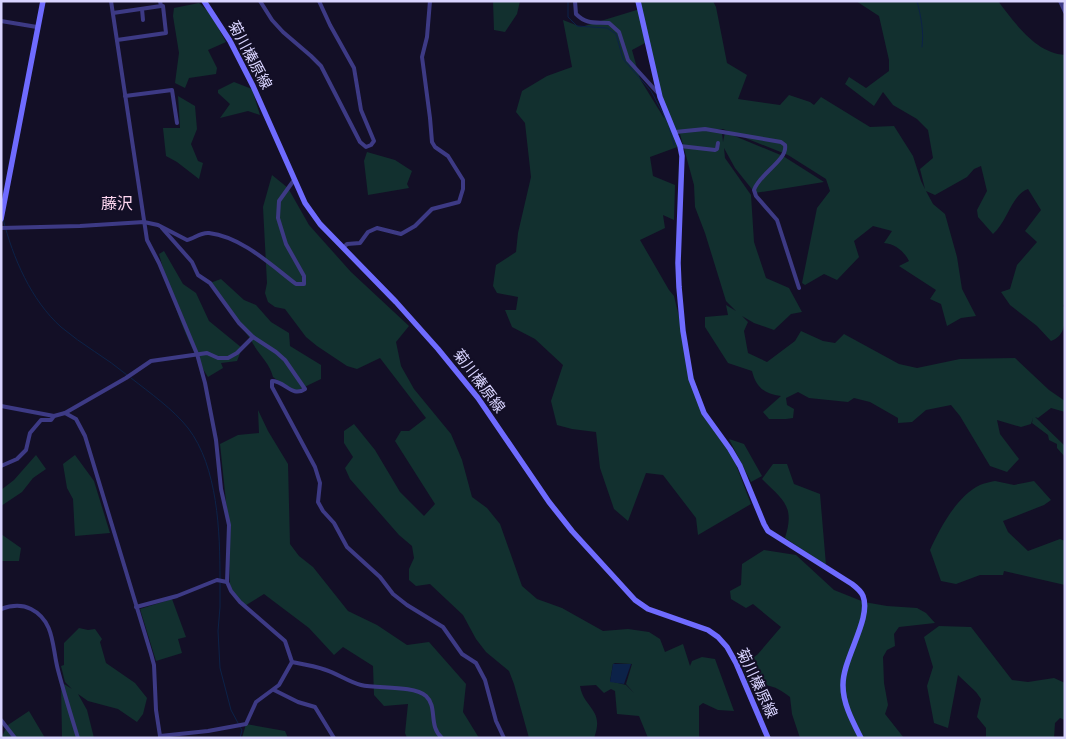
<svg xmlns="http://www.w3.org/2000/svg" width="1066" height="739" viewBox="0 0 1066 739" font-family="Lato,'Noto Sans JP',sans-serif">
<rect width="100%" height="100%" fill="#130f26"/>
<g fill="#12302f" fill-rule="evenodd">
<polygon points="493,1 520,1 517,14 505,32 494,30"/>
<path d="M639,1H713L716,7L727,63L747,75L738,99L780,105L789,95L810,102L814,105L821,97L870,127L894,126L913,156L921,181L925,189L920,169L933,158L928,130L917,119L893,105L883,92L874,106L845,84L849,77L866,88L889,71V60L879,16L856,1H998C1015,23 1035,53 1065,55V303L1063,306L1065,308C1065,322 1066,335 1051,341L1037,326L1010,305L1001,292L1010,289L1017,265L1037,242L1025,231L1041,210L1028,189C1012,194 1007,222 993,234L978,217L977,210L987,191L981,166L974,169L967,177L935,195L926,191L933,204L945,214L957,257L962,289L976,316L961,318L947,326L941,304L930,299L936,290L899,266L909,261C904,251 895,244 884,243L892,231L873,226L854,241L859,257L837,280L824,274L805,285L802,283L817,208L830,191L826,179L788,155L723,129L708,130L722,133L723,142L725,132L783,156L824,182L755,193L735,168L724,148L725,158L751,195L754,242L766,278L789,288L802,312L791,314L774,330L754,323L742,316L748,322L744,331L748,353L767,362L795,341L801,331L823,341L835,343L844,334L899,364L917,368L960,359L1015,358L1049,390L1065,401V412L1051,408L1038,418L1035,417L1065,446V457L1057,448V444L1049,440L1048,435L1032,423L1033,418L1031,424L1021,427L997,420L1000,434L1019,459L1007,472L990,466L960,416L951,405L926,410L912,422L898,423V418L870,402L854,398L848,402L809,398L798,392L786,398L787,405L794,409L793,418L786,419H769L763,412L781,396C764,394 756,387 752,371L728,363L705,327V317L728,315L726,305L736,311L726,301L705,233L695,207L694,185L680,134H674L680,146L650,157L653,176L675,185L674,220L663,215L665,228L640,240L669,290L674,296L703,416L730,449L751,504L698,535L696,518L663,475L646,473L628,521L614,509L600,468L596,432L572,429L557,425L551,401L563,365L535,339L512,327L505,310H516L518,297L497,293L493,286L496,265L516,252L518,233L531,177L525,123L516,112L522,91L547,76L572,67L563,20L581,27L640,9ZM647,42L664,118L640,79L632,50Z"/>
<polygon points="199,3 210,13 226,42 208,50 217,68 216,74 189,78 185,88 175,83 179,53 173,16 174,8"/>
<polygon points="234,82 252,89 260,115 248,111 220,118 230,104 218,93 218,90"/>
<polygon points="178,96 195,106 197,129 191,144 198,161 203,163 199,179 177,162 166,156 163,128 180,128"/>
<polygon points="367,152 395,160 412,171 407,184 409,188 368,195 364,161"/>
<path d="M272,175L288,188L309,225L351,272L409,326L396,342L401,366L414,389L451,434L462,460L472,497L487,508L500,524L522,586L537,599L562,608L603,631L628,629L649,632L660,639L665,652L683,644L690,666L692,661L702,657L715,659L734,711L718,710L703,703L699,706V738H648L639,716L617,714L615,691L611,689L604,693L596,685L580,686C584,709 605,709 594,738H529L514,684L509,671L486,652L476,639L463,615L430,584L416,586L409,580V569L414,558L412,546L399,535L350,479L345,468L353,457L344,443V431L354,424L375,450L400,492L424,516L435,504L395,441L401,431H409L426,418L380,358L357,369L347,366L317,346L306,337L285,309L275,307L268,302L265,293L267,283L263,207ZM615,663L632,664L626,684L634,693L626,685L610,681L613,664Z"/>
<path d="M164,251L183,284L196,293L209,321L242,348L237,361L221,363L223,368L208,377C186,343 170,293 159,254Z"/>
<path d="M221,279L244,300L256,305L271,322L289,333L290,346L321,365V379L294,392L273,377C270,363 257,353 251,340L210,283Z"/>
<polygon points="258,410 268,431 288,464 290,544 299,556 313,567 348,611 377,625 407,645 429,642 466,684 463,712 479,738 407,738 405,733 408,704 384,706 374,695 373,666 343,647 334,655 309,628 264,594 243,607 230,587 228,521 220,444 238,435 259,433"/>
<polygon points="729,439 744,444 762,476 751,482"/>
<polygon points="36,455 46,469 33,478 22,492 1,506 1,490 14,480"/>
<polygon points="75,455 94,481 110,533 75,536 73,499 67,488 63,464"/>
<path d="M773,464H787L794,484L820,494L826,565L785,538C795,506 784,501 762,479Z"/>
<path d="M995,481L1014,485L1034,481L1051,500L1044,505L1003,521L1008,532L1028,551L1060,539L1065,541V585L1004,571L1003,575H980L956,584L941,581L930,550C940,528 957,496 980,485C984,483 990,482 995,481Z"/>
<polygon points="1,534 21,548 19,561 1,561"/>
<path d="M764,550L796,555L834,590L864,602L887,606L917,608L926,613L935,623L899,627L894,634L895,646L887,650L883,657L884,683L888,705L885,714L904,738H800L792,714L790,697C774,685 767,684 748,685L743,666L758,654L781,627L753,604L746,608L731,599L730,591L741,585L742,564Z"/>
<polygon points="172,599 186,637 178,639 182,653 156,661 140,609"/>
<polygon points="939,626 971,627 1012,680 1028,682 1054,678 1065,683 1065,720 1060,718 1055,723 1054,738 986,738 986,728 977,717 981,699 976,692 958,675 948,728 934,723 927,686 933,667 924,637"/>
<polygon points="79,628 88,630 95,629 102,639 100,642 106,663 135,683 147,698 143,714 137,722 118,709 88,701 78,694 87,710 94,738 62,738 61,682 72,689 65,682 61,666 64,665 64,643"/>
<polygon points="29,711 45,738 1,738 8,725"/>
<polygon points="246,724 285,731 288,738 242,738"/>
</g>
<polygon fill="#0c2248" points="613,664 631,664 624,684 610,682"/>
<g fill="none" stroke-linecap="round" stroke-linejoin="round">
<g stroke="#0c2248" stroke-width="1">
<polyline points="568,1 568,17 577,26 607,28 616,34 623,59 651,91 668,123"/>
<path d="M917,1C921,17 924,31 922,47"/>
<polyline points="669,127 674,145"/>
<path d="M3,219C13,258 31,300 61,327C82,345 107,358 127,375"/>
<path d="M131,378C150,393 173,409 188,428C218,467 220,532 220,579"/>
<polyline points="220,583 220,607 218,631 220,668 231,710 238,723"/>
<polyline points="240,738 242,730 240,727"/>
</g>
<g stroke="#3d3a85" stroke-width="4">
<polyline points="111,1 147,240 159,263 197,354 205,383 216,440 221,489 229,525 227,582 231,591 240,602 285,641 292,662 279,685 256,702 246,724 208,731 160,736"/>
<polyline points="260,1 272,20 283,32 311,56 321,66 360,142 366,147 371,145 374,141 361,110 354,68 330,25 319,1"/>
<path d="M575,1L576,14C587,25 595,22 609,23L619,32L628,60L657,92"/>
<polyline points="1060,1 1065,12"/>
<polyline points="142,9 143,20"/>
<polyline points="113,13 161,6 160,1"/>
<polyline points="1,21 37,27"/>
<polyline points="117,40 166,33 163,6 161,6"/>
<polyline points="125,96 172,90 177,123"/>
<path d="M675,132L705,129L781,142L785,145C788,160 759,174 754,190L756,196L777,220L799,288"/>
<polyline points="680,146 715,150 717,149 718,143"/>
<path d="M1,228L80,226L144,222L158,225L187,240C194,239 200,232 209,233C242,237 271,265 296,284H304V276L286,244L278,218L279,201L294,180"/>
<path d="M162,228L192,262L198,275L210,283L239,323L253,337L276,352L285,360L305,389C292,398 285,381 272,381V387L315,467L320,483L318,502L323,511L334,523L347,547L380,577L393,594L407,605L443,627L462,654L476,663L485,680L496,721L504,738"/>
<polyline points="343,248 347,244 360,243 368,232 377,228 401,234 415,226 432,209 459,202 463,189 463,180 448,156 435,147 432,142 430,118 422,57 427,37 430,1"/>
<polyline points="1,406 54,416"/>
<polyline points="65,413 76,419 85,436 151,654 154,665 156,710 160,736"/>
<polyline points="1,466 17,459 26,450 30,433 41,420 51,420 54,416 65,413 126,378 151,361 207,353 218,358 228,358 237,353 253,337"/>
<polyline points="136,607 177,596 217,580 227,582"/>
<path d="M1,609C12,605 21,604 31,609C55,621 52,648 58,670C64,693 71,715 78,738"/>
<path d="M292,662C303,664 315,666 326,670C338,674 349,682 361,685C377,689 413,685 426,696C438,707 428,726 442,738"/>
<polyline points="274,690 298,702 315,707 334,738"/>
<polyline points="1,720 15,738"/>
</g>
<g stroke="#6f6bff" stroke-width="5.5">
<polyline points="204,1 230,41 253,86 305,203 320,224 396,302 438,349 478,398 549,502 572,531 635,600 648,609 708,630 718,637 727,647 736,663 768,738"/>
<path d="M638,1L660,97L680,146L682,156L678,263L679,287L683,331L691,379L704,413L730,449L740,466L764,524L768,531L852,584C856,587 861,591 863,596C872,619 842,659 843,686C843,704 853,722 861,738"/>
<polyline points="1,219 43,1"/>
</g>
</g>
<g text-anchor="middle" stroke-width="4" stroke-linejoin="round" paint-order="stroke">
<g font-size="15" fill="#d9d4ff" stroke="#130f26">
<text transform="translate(250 55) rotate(62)" y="5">菊川榛原線</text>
<text transform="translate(479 381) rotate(53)" y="5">菊川榛原線</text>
<text transform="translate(757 683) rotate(65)" y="5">菊川榛原線</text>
</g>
<g font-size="16" fill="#ffd6f0" stroke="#130f26">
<text x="117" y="209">藤沢</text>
</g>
</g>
<rect width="1066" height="739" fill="none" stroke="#d9d4ff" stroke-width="5"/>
</svg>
